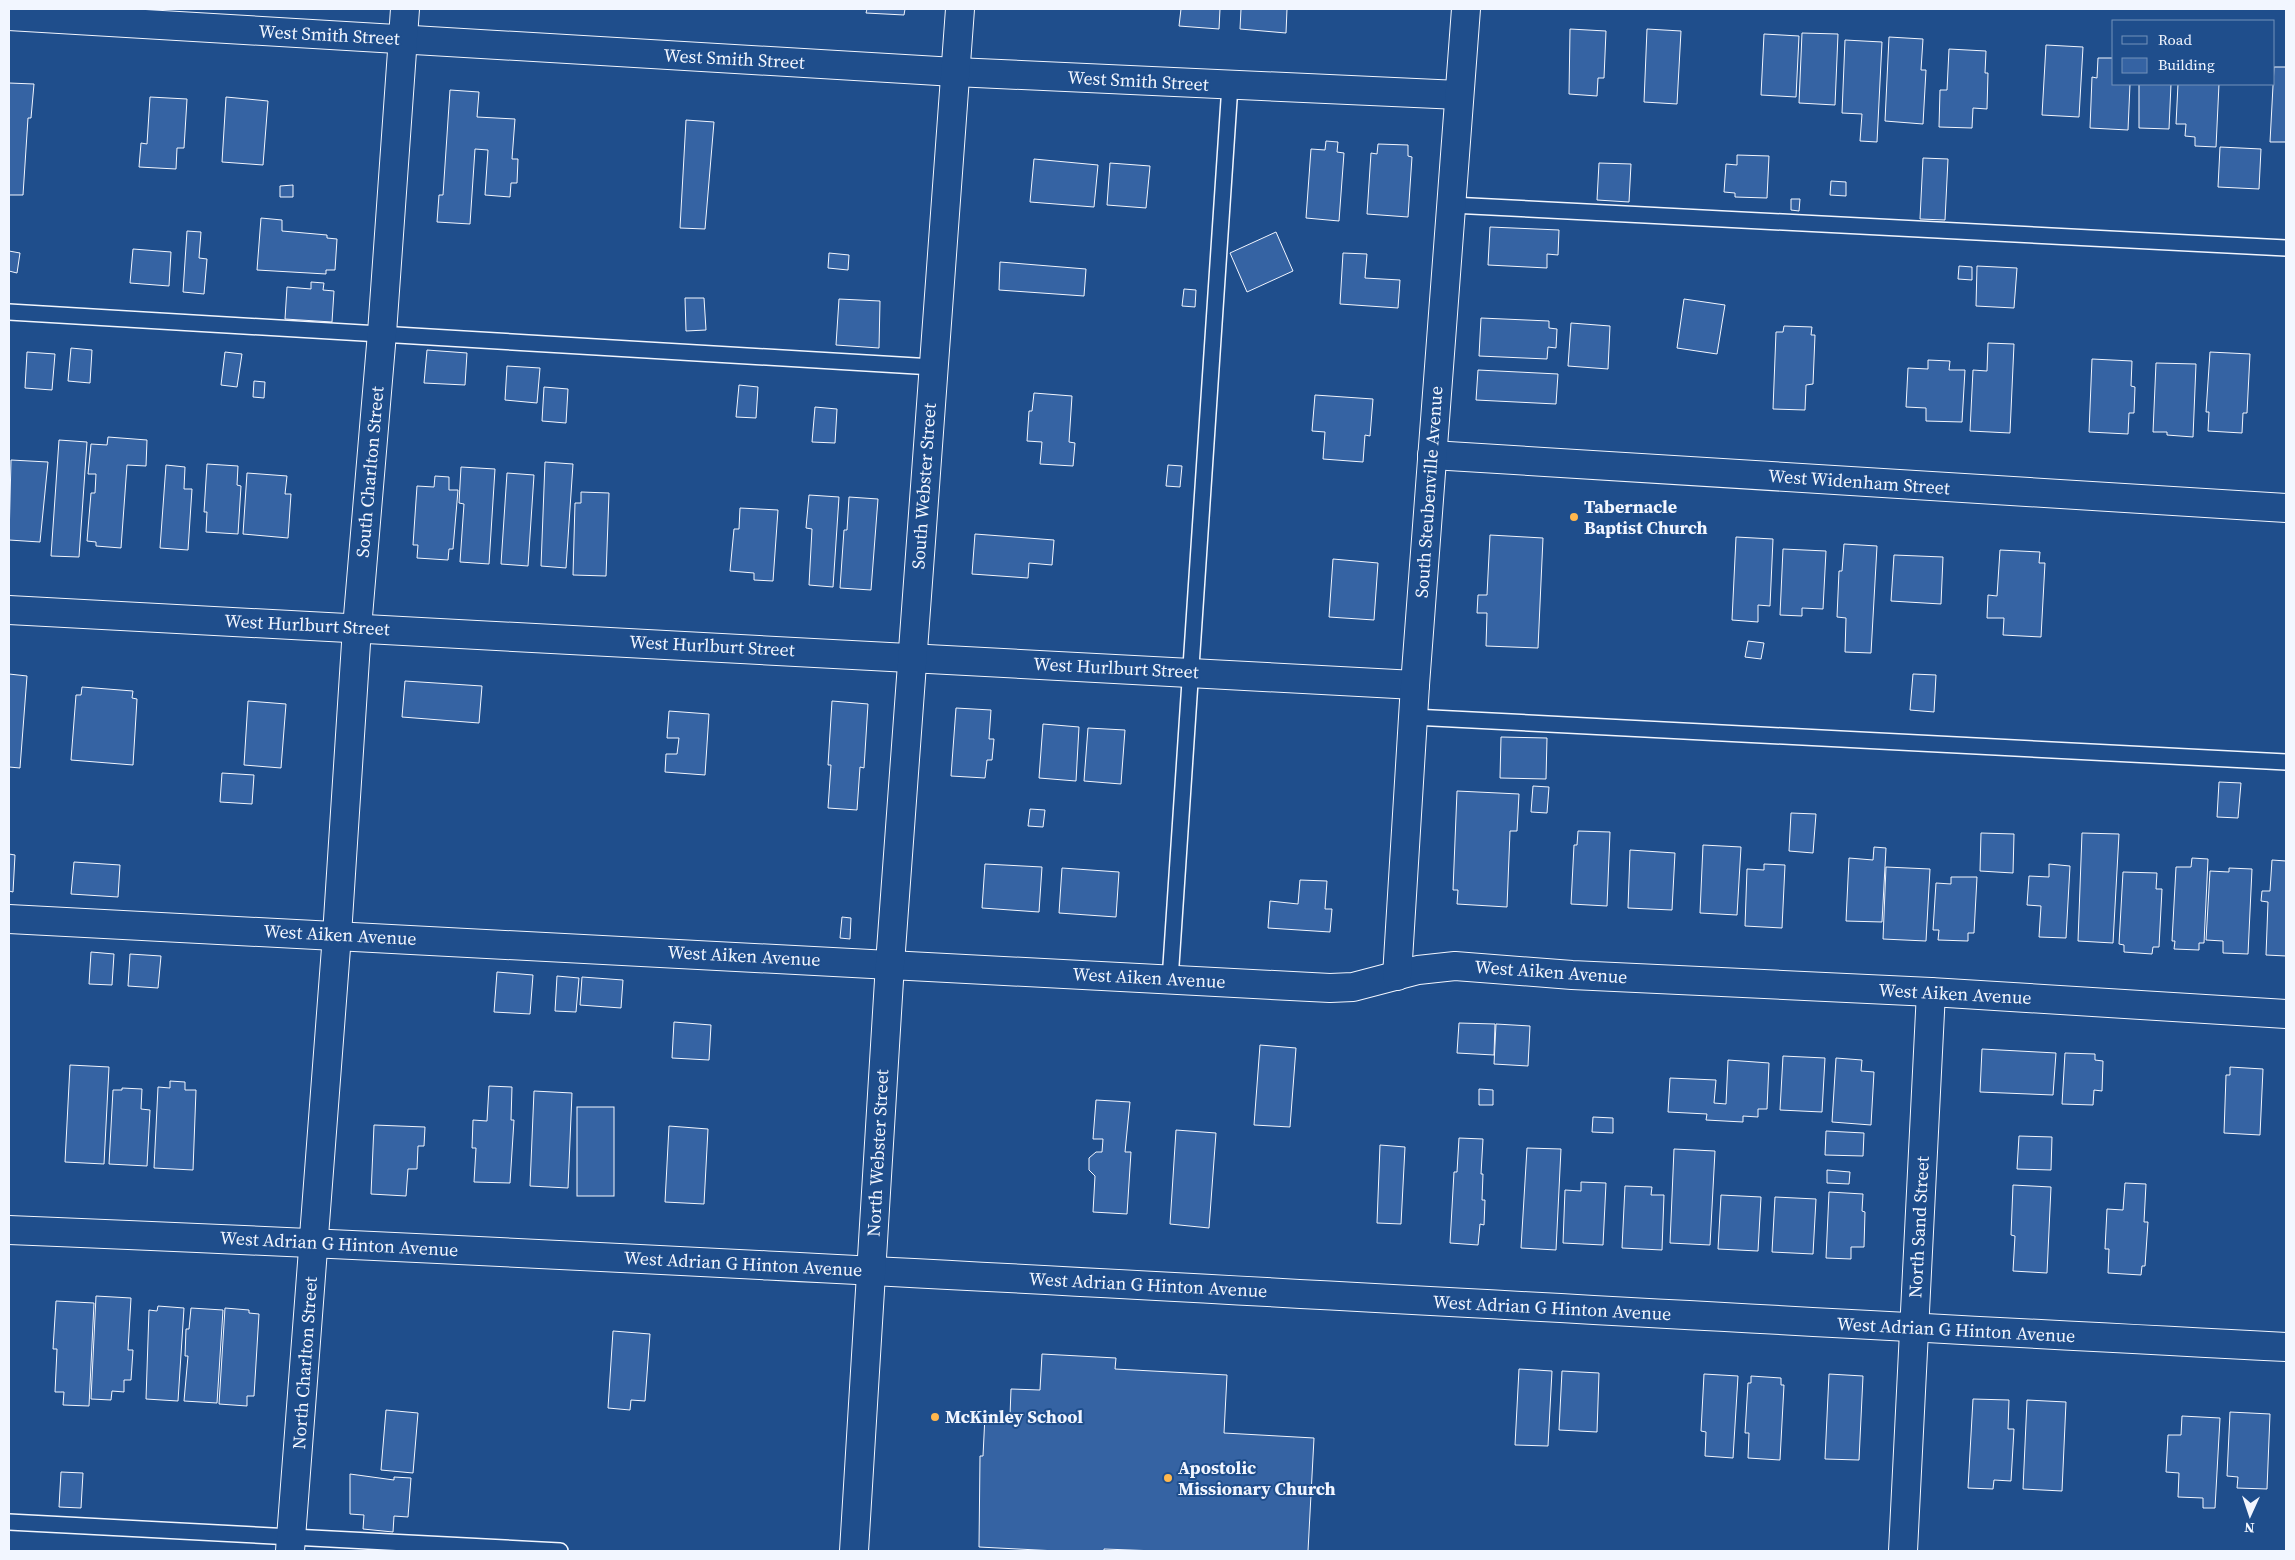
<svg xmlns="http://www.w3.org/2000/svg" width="2295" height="1560" viewBox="0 0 2295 1560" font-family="'Source Serif 4',serif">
<rect width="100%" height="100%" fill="#1f4e8c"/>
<g fill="#3563a3" stroke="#f2f6ff">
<polygon points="867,9 905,9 904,15 866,13"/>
<polygon points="1181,9 1220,9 1219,29 1179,26"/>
<polygon points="1241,9 1287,9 1286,33 1240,29"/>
<polygon points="1570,29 1606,31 1604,78 1598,78 1597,96 1569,94"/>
<polygon points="1647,29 1681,31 1677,104 1644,102"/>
<polygon points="1802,33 1838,34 1835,105 1799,103"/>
<polygon points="1764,34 1799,36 1796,97 1761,95"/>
<polygon points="1889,37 1923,39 1921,70 1926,70 1923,124 1885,121"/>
<polygon points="1845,40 1882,42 1877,142 1860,141 1862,114 1842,113"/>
<polygon points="2046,45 2083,47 2079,117 2042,115"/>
<polygon points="1949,49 1986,51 1985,73 1988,73 1987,109 1973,108 1972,128 1939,127 1940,90 1947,90"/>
<polygon points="2098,58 2114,58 2114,84 2130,84 2128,130 2090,128 2092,77 2097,78"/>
<polygon points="2274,67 2286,67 2286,142 2270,142"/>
<polygon points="9,83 34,84 31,118 28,118 23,195 9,195"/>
<polygon points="2139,84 2171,84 2169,129 2139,128"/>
<polygon points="2178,84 2219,84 2216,147 2195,146 2195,137 2185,136 2186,124 2176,124"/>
<polygon points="450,90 479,92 477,117 515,119 512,159 518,159 517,183 511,183 510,197 485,195 488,150 475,149 470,224 437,222 439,195 443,195"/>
<polygon points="150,97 187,99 184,148 177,148 176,169 139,167 141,143 147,144"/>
<polygon points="226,97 268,101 263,165 222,162"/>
<polygon points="686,120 714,122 705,229 680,228"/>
<polygon points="1326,141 1338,142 1337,152 1344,153 1339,221 1306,218 1311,149 1325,150"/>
<polygon points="1378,144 1408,145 1408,156 1412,157 1408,217 1367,214 1371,153 1377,154"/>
<polygon points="2220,147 2261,149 2259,189 2218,187"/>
<polygon points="1737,155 1769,156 1767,198 1735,197 1735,193 1724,192 1726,164 1737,165"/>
<polygon points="1923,158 1948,159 1945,220 1920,219"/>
<polygon points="1034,159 1098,165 1094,207 1030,202"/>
<polygon points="1110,163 1150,166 1146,208 1107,205"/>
<polygon points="1599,163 1631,164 1629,202 1597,200"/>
<polygon points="1831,181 1846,182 1846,196 1830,195"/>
<polygon points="293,185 293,197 280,197 280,186"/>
<polygon points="1791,199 1800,199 1799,211 1791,210"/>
<polygon points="261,218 282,220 282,231 327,235 327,238 337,239 335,270 326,270 326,274 257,270"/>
<polygon points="1490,227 1559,230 1558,255 1547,254 1547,268 1488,265"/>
<polygon points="187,231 201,232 199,258 207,259 204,294 183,292"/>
<polygon points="1276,232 1293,271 1247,292 1230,253"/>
<polygon points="133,249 171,252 169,286 130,283"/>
<polygon points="9,251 20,253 17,273 9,271"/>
<polygon points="829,253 849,255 848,270 828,268"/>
<polygon points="1343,253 1367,254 1365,278 1400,280 1398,308 1340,304"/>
<polygon points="1000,262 1086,269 1084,296 999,290"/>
<polygon points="1959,266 1972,267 1972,280 1958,279"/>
<polygon points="1977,266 2017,268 2014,308 1976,306"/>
<polygon points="311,282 324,283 323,290 334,291 332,322 285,319 287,287 311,289"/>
<polygon points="1184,289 1196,290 1195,307 1182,306"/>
<polygon points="685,298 704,298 706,330 686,331"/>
<polygon points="839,299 880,301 879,348 836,345"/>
<polygon points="1684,299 1725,305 1717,354 1677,348"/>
<polygon points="1481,318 1549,321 1549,328 1557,329 1556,348 1548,347 1547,359 1479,356"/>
<polygon points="1571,323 1610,326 1608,369 1568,366"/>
<polygon points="1784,326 1812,327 1811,335 1815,335 1813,384 1806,385 1805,410 1773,409 1776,332 1783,332"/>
<polygon points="1988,343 2014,344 2010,433 1970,431 1973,370 1987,371"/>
<polygon points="71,348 92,350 90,383 68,381"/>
<polygon points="427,350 467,353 465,385 424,383"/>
<polygon points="27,352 55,354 52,390 25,388"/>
<polygon points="225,352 242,354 237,387 221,385"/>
<polygon points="2210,352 2250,354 2247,413 2243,413 2242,433 2208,431 2209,412 2206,412"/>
<polygon points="2092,359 2132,361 2131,386 2135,387 2134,413 2129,413 2128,434 2089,432"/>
<polygon points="1928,360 1950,361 1949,370 1965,370 1962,422 1926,421 1926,408 1906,407 1908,368 1928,369"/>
<polygon points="2156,363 2196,364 2193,437 2167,435 2167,432 2153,432"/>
<polygon points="507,366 540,368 537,403 505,400"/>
<polygon points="1478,370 1558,374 1556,404 1476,400"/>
<polygon points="254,381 265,382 264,398 253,397"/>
<polygon points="739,385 758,387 756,418 736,417"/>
<polygon points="544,387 568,389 566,423 542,421"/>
<polygon points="1034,393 1072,396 1069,442 1075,443 1073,466 1040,464 1042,442 1027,441 1029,411 1032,411"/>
<polygon points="1315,395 1373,399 1370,436 1365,435 1363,462 1323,459 1325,432 1312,431"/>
<polygon points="815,407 837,409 835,443 812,442"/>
<polygon points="108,437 147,440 146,466 127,465 121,548 96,546 96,542 87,541 91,493 95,493 96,474 88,474 91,444 107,445"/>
<polygon points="59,440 87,442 79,557 51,556"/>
<polygon points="11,460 48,462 40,542 9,540"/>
<polygon points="545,462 573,464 566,568 541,566"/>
<polygon points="207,464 238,466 237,485 241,486 238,534 206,532 207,512 204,512"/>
<polygon points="166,465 185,467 184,489 192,489 188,550 160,548"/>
<polygon points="1168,465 1182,466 1180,487 1166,486"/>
<polygon points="461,467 495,469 489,564 460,562 464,504 459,503"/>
<polygon points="247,473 287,476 285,494 291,494 288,538 243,534"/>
<polygon points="507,473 534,475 528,566 501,564"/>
<polygon points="435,476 449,477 449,490 458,490 453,549 449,549 448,560 417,558 418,545 413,545 417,486 434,487"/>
<polygon points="581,492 609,493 606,576 573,575 575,503 581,503"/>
<polygon points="809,495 839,497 833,587 809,585 812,529 806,528"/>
<polygon points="849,497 878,499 871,590 840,588 844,530 847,530"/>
<polygon points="740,508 778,510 773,581 754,580 754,573 730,571 734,529 739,529"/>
<polygon points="975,534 1054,540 1052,565 1029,563 1028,578 972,574"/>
<polygon points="1490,535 1543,538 1538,648 1486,646 1487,613 1477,613 1478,595 1487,595"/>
<polygon points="1736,537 1773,539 1770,606 1758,605 1758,622 1732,620"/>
<polygon points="1844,544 1877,546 1871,653 1845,652 1846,618 1837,617 1839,571 1842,571"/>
<polygon points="1783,549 1826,551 1823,609 1802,608 1802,616 1780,615"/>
<polygon points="2000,550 2040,552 2039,563 2045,563 2041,637 2003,635 2004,618 1987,618 1988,595 1997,596"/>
<polygon points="1894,555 1943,557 1941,604 1891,601"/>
<polygon points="1333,559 1378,563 1374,620 1329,617"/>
<polygon points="1748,641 1764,643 1761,659 1745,657"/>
<polygon points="9,674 27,676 20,768 9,767"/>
<polygon points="1913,674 1936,675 1934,712 1910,710"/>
<polygon points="405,681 482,686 479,723 402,717"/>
<polygon points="82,687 133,691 132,698 137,699 133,765 71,760 76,695 81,695"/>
<polygon points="248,701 286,704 281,768 244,765"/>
<polygon points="832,701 868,704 864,768 860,767 857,810 828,808 831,765 828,765"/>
<polygon points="956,708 991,710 989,739 994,739 992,760 987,760 985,778 951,776"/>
<polygon points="669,711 709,714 705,775 665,772 666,754 677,754 679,738 667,738"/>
<polygon points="1043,724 1079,727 1076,781 1039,778"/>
<polygon points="1088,728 1125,730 1121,784 1084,781"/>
<polygon points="1501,737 1547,738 1546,779 1500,778"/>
<polygon points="222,773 254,775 252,804 220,802"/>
<polygon points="2219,782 2241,783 2238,818 2217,817"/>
<polygon points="1533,786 1549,787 1547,813 1531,812"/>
<polygon points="1457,791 1519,794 1517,831 1510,831 1507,907 1457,904 1458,890 1453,890"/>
<polygon points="1030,809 1045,810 1043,827 1028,826"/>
<polygon points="1791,813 1816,814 1813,853 1789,851"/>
<polygon points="1578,831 1610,832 1607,906 1571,904 1574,845 1577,845"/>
<polygon points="1981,833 2014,834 2013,873 1980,871"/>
<polygon points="2082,833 2119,834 2113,943 2078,941"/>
<polygon points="1703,845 1741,847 1737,915 1700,913"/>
<polygon points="1874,847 1886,848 1882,922 1846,921 1849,858 1873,860"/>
<polygon points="1630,850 1675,853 1672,910 1628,908"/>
<polygon points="9,854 15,855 13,892 9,891"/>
<polygon points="2192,858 2208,859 2204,943 2199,943 2199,950 2174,949 2175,941 2172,941 2176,867 2191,867"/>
<polygon points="2272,860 2286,861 2286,956 2266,955 2268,902 2261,901 2262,891 2270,891"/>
<polygon points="74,862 120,865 118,897 71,894"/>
<polygon points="985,864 1042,867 1039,912 982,908"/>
<polygon points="1764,864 1785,865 1782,928 1745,926 1747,869 1764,870"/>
<polygon points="2049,864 2070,866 2066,938 2039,937 2041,906 2027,905 2029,876 2049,877"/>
<polygon points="1886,867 1930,869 1926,941 1883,939"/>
<polygon points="1062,868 1119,872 1116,917 1059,913"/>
<polygon points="2229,868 2252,869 2248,954 2223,953 2223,941 2206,940 2210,871 2229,872"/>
<polygon points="2123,872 2157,873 2156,889 2162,889 2159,947 2153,947 2152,954 2124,952 2124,945 2119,944"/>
<polygon points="1951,877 1977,877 1974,933 1968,933 1968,941 1938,940 1939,930 1933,930 1936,883 1951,884"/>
<polygon points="1300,880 1327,881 1325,909 1332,909 1330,932 1268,928 1270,901 1298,904"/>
<polygon points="842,917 851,918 850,939 840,938"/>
<polygon points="91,952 114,954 112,985 89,984"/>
<polygon points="130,954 161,956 158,988 128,986"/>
<polygon points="497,972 533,975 530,1014 494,1012"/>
<polygon points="557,976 579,978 576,1012 555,1011"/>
<polygon points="582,977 623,980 621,1008 580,1005"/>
<polygon points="674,1022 711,1025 709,1060 672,1058"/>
<polygon points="1459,1023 1495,1024 1494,1055 1457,1053"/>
<polygon points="1496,1024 1530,1026 1528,1066 1494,1064"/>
<polygon points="1260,1045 1296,1048 1290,1127 1254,1125"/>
<polygon points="1982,1049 2056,1053 2053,1095 1980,1092"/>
<polygon points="2065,1053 2095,1054 2095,1060 2103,1061 2102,1091 2094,1090 2093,1105 2062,1104"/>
<polygon points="1783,1056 1825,1058 1822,1112 1780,1110"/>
<polygon points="1836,1058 1862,1060 1861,1071 1874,1072 1871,1125 1832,1122"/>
<polygon points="1728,1060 1769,1063 1767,1109 1758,1109 1758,1117 1743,1116 1743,1122 1706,1120 1707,1114 1668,1112 1670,1078 1716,1080 1714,1103 1726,1104"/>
<polygon points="70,1065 109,1067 104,1164 65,1162"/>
<polygon points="2230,1067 2263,1069 2260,1135 2224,1133 2226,1075 2230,1075"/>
<polygon points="170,1081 185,1082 185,1090 196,1090 193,1170 154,1168 158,1087 170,1088"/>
<polygon points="489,1086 512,1087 511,1120 514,1120 510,1183 474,1182 476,1148 472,1148 473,1120 487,1121"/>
<polygon points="122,1088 142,1089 141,1109 150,1110 147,1166 109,1164 113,1090 122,1090"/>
<polygon points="1479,1089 1493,1090 1493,1105 1479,1105"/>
<polygon points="534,1091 572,1093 568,1188 530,1186"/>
<polygon points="1096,1100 1130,1102 1125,1152 1131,1152 1127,1214 1093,1212 1095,1176 1089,1170 1089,1158 1096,1152 1102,1152 1103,1139 1093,1139"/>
<rect x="577" y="1107" width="37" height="89"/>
<polygon points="1593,1117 1613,1118 1613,1133 1592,1132"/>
<polygon points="374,1125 425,1127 424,1146 418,1146 417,1169 408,1169 406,1196 371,1194"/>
<polygon points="669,1126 708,1129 704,1204 665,1202"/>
<polygon points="1176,1130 1216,1133 1209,1228 1170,1224"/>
<polygon points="1826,1131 1864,1133 1863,1156 1825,1155"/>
<polygon points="2019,1136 2052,1137 2051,1170 2017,1169"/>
<polygon points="1459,1138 1483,1139 1481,1174 1483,1174 1482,1200 1485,1200 1484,1225 1480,1224 1478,1245 1450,1243 1454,1172 1457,1172"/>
<polygon points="1380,1145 1405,1147 1401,1224 1377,1223"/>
<polygon points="1527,1148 1561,1149 1556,1250 1521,1248"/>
<polygon points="1674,1149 1715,1151 1710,1245 1670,1243"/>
<polygon points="1827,1170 1850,1172 1849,1184 1827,1183"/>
<polygon points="1581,1182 1606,1183 1603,1245 1563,1243 1565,1190 1581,1191"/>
<polygon points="2125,1183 2146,1184 2144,1222 2148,1222 2145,1266 2142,1266 2141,1275 2108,1273 2109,1249 2105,1249 2107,1209 2123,1210"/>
<polygon points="2013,1185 2051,1187 2047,1273 2013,1271 2015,1236 2011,1235"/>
<polygon points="1625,1186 1652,1187 1651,1195 1664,1195 1662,1250 1622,1248"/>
<polygon points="1829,1192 1863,1194 1862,1211 1865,1212 1864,1247 1851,1247 1851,1259 1826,1258"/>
<polygon points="1721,1195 1761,1197 1758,1251 1718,1249"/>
<polygon points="1775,1197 1816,1199 1813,1254 1772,1252"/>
<polygon points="96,1296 131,1298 128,1350 133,1350 131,1380 124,1380 124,1392 112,1391 111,1400 91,1399"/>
<polygon points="56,1301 94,1303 89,1406 63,1405 64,1392 55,1392 57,1349 53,1349"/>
<polygon points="158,1306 184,1308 178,1401 146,1399 149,1310 157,1311"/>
<polygon points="191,1308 223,1310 217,1403 184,1401 188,1356 185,1356 186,1329 189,1329"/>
<polygon points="225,1308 249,1310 249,1313 259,1314 254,1396 247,1396 247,1406 219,1404"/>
<polygon points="613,1331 650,1334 645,1401 631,1400 630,1410 608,1408"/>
<polygon points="1042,1354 1116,1358 1115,1369 1227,1375 1224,1433 1314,1438 1308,1551 1157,1551 1104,1549 1104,1551 1057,1551 979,1547 980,1456 983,1456 985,1415 1010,1416 1011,1389 1040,1390"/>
<polygon points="1519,1369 1552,1371 1548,1446 1515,1445"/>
<polygon points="1562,1371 1599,1373 1597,1432 1559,1430"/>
<polygon points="1704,1374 1738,1376 1733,1458 1705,1456 1706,1432 1701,1431"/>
<polygon points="1829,1374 1863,1376 1859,1460 1825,1459"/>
<polygon points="1751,1376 1781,1378 1781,1385 1784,1385 1780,1460 1748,1458 1749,1433 1745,1433 1748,1383 1751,1383"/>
<polygon points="1973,1399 2009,1400 2008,1429 2014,1429 2011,1481 1994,1480 1993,1489 1968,1488"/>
<polygon points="2027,1400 2066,1402 2062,1491 2023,1489"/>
<polygon points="386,1410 418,1413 413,1473 381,1470"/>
<polygon points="2230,1412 2270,1414 2267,1489 2237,1488 2238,1477 2227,1476"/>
<polygon points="2182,1416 2220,1418 2215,1508 2203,1508 2203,1498 2178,1497 2179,1473 2166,1472 2168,1435 2181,1435"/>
<polygon points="61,1472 83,1473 81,1508 59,1507"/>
<polygon points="350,1474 394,1480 394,1477 411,1478 408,1517 394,1516 393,1532 363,1529 364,1515 350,1514"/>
</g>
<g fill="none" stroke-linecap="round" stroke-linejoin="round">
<g stroke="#f2f6ff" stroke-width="18">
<g id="service">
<polyline points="1451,205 2286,248"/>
<polyline points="9,312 933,367"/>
<polyline points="1413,717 2286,762"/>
<polyline points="1170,980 1230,85"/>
<polyline points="9,1522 560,1551"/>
</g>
</g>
<g stroke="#f2f6ff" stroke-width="30">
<g id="minor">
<polyline points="9,16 955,72 1459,95"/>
<polyline points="1432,455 2286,508"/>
<polyline points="9,610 1415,685"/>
<polyline points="9,919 1330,988 1353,987 1418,970 1455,966 1572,975 1931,992 2286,1014"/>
<polyline points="1397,976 1415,685 1466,9"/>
<path d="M9,1230C768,1261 1527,1308 2286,1347"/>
<polyline points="290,1551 337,935 357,628 382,333 405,9"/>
<polyline points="854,1551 890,964 960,9"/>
<polyline points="1903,1551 1931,992"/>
</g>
</g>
<use href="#service" stroke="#1f4e8c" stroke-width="15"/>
<use href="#minor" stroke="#1f4e8c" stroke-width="28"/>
</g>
<g fill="#ffb74d" stroke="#1f4e8c" stroke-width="2">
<circle cx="1574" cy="517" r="5"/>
<circle cx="935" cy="1417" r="5"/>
<circle cx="1168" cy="1478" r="5"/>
</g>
<g text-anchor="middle" stroke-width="4" stroke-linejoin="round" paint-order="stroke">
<g font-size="18" fill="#f2f6ff" stroke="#1f4e8c">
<text transform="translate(329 35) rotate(3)" y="6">West Smith Street</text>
<text transform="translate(734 59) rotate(3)" y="6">West Smith Street</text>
<text transform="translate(1138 81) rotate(3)" y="6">West Smith Street</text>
<text transform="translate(370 472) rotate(-85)" y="6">South Charlton Street</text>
<text transform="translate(1859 482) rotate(4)" y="6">West Widenham Street</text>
<text transform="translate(924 486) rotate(-86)" y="6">South Webster Street</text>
<text transform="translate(1429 492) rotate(-86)" y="6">South Steubenville Avenue</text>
<text transform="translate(307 625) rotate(3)" y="6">West Hurlburt Street</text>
<text transform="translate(712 646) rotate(3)" y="6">West Hurlburt Street</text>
<text transform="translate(1116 668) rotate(3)" y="6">West Hurlburt Street</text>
<text transform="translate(340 935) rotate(3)" y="6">West Aiken Avenue</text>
<text transform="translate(744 956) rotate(3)" y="6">West Aiken Avenue</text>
<text transform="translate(1551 972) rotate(4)" y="6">West Aiken Avenue</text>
<text transform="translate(1149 978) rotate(3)" y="6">West Aiken Avenue</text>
<text transform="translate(1955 994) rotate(3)" y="6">West Aiken Avenue</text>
<text transform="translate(878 1153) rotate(-87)" y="6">North Webster Street</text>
<text transform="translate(1919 1227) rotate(-87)" y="6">North Sand Street</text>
<text transform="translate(339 1244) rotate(3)" y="6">West Adrian G Hinton Avenue</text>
<text transform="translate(743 1264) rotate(3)" y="6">West Adrian G Hinton Avenue</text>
<text transform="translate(1148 1285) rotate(3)" y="6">West Adrian G Hinton Avenue</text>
<text transform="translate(1552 1308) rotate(3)" y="6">West Adrian G Hinton Avenue</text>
<text transform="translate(1956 1330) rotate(3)" y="6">West Adrian G Hinton Avenue</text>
<text transform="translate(305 1363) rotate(-86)" y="6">North Charlton Street</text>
</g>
<g font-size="18" font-weight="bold" fill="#f2f6ff" stroke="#1f4e8c" text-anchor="start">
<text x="1584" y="513">Tabernacle<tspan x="1584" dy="21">Baptist Church</tspan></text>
<text x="945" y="1423">McKinley School</text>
<text x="1178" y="1474">Apostolic<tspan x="1178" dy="21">Missionary Church</tspan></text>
</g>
</g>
<rect width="2295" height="1560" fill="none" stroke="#f2f6ff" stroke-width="20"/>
<rect x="2112" y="20" width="162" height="65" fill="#1f4e8c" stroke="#7391ba"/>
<rect x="2122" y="36" width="25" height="8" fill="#1f4e8c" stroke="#7391ba"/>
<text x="2158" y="45" font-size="15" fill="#f2f6ff">Road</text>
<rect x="2122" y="58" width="25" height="15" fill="#3563a3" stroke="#7391ba"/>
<text x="2158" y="70" font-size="15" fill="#f2f6ff">Building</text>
<g transform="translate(2250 1515) rotate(183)" stroke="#1f4e8c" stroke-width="4" paint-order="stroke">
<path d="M0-4L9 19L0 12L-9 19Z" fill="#f2f6ff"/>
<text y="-8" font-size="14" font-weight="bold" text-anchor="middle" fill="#f2f6ff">N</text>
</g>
</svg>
